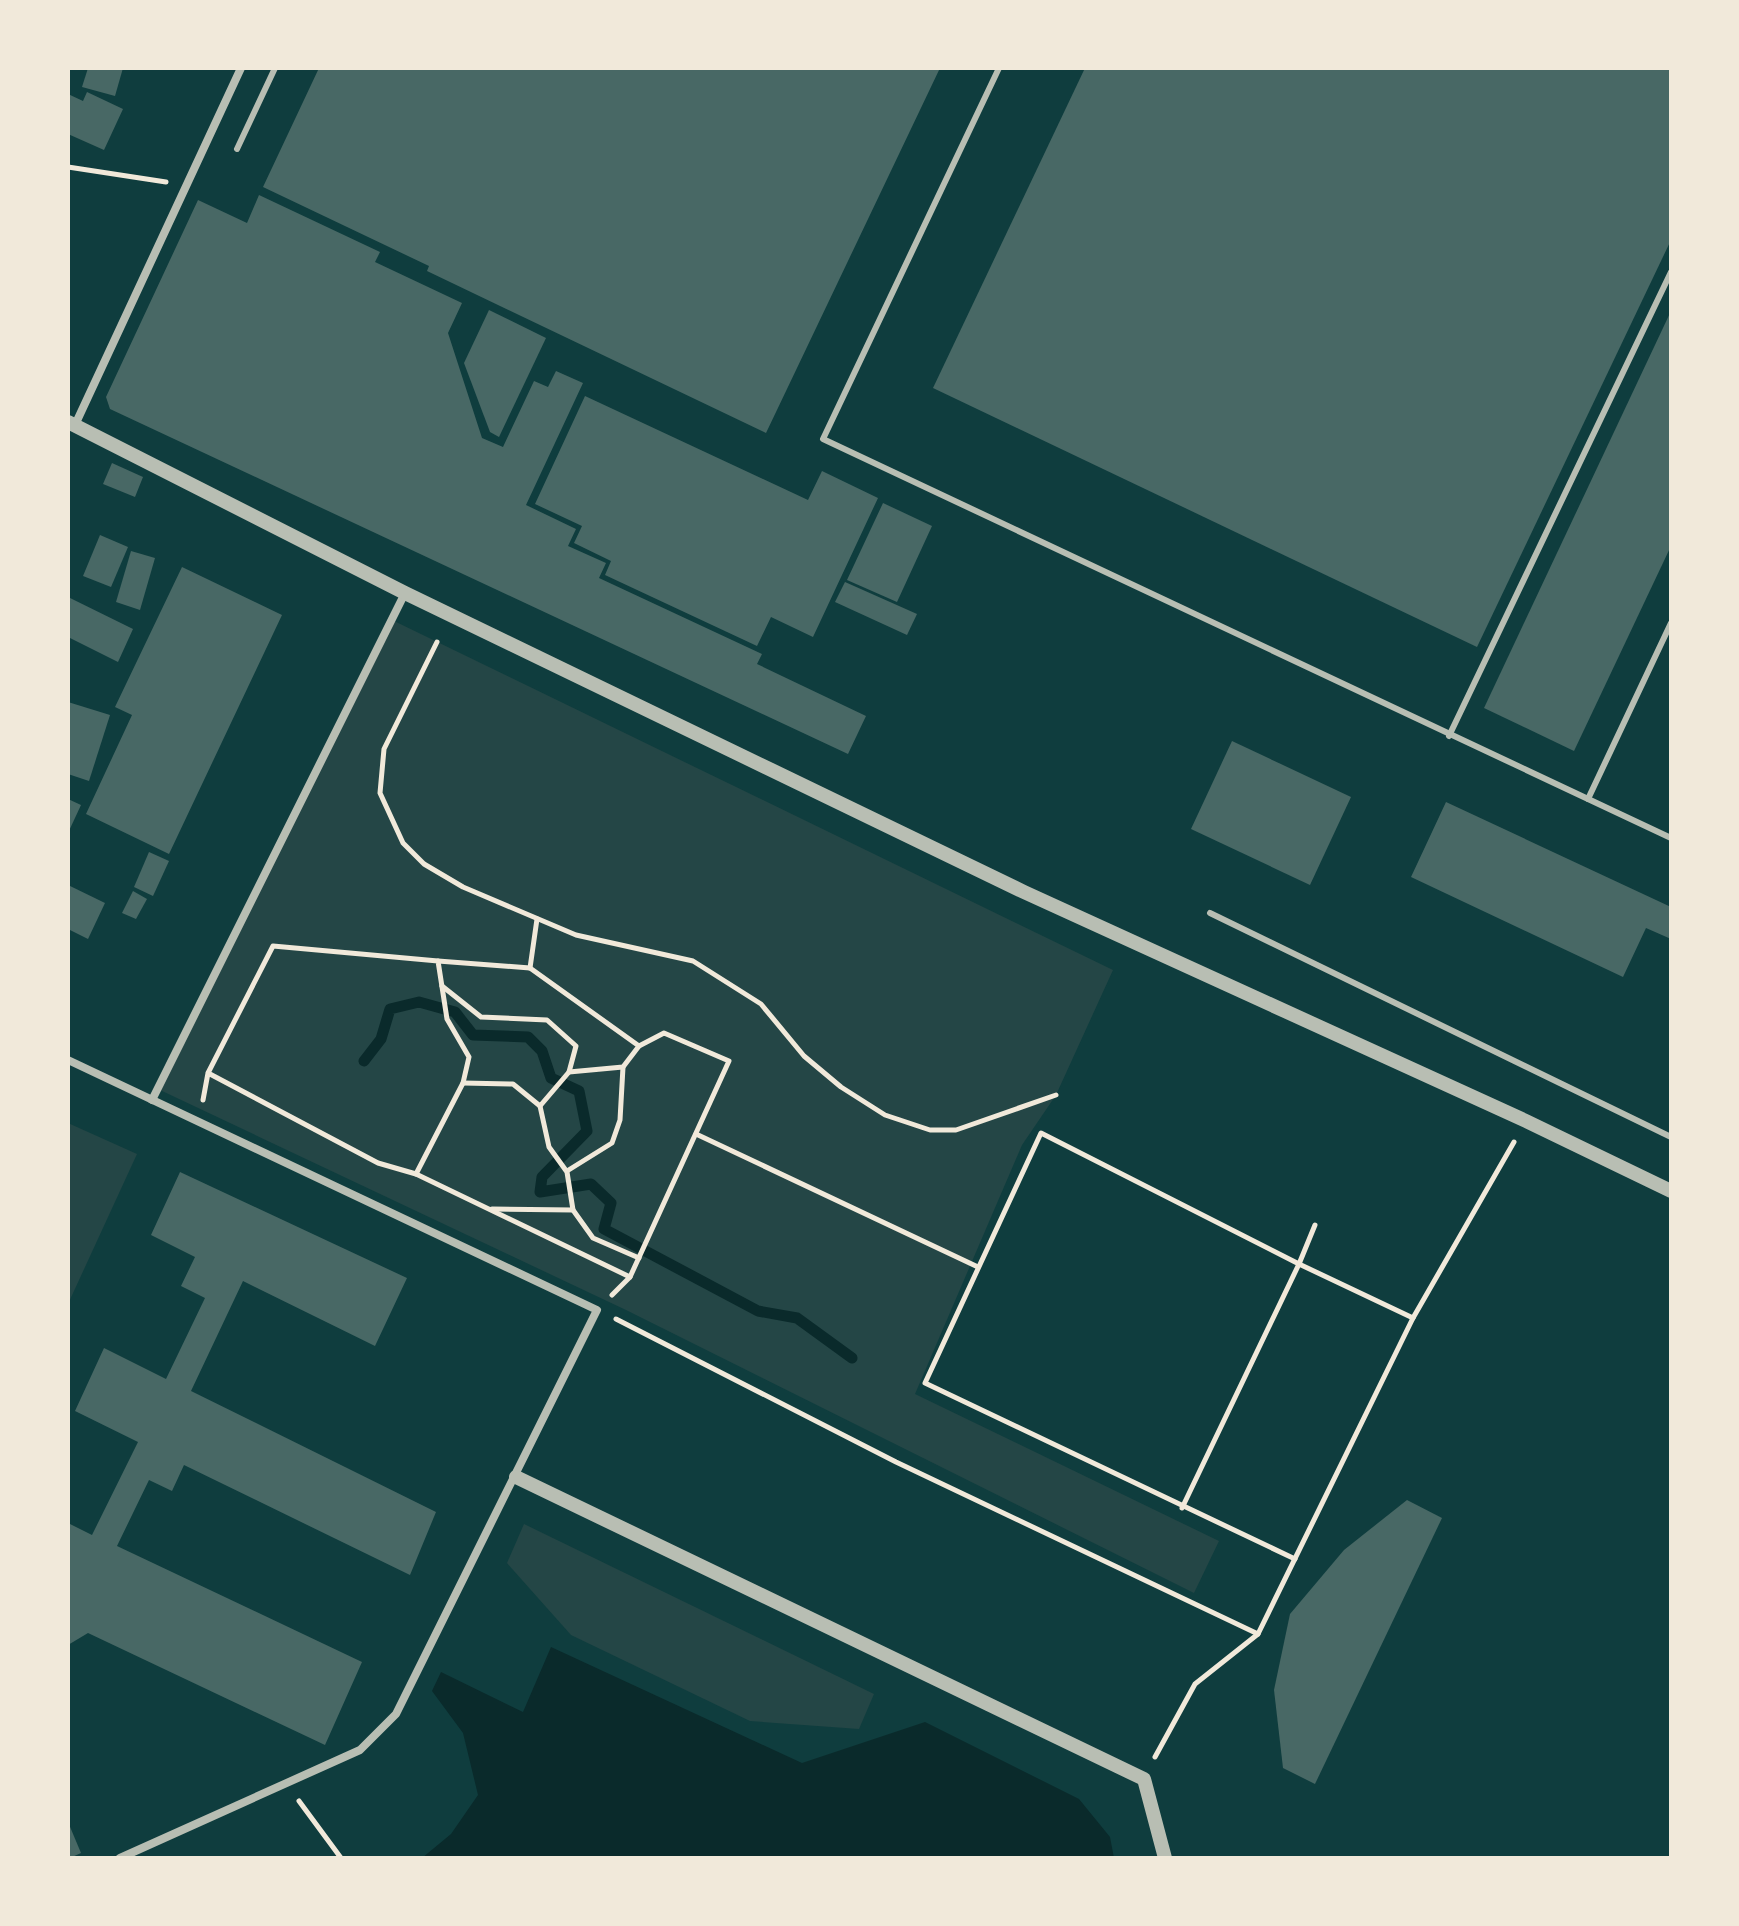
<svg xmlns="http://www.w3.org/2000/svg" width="1739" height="1926" viewBox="0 0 1739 1926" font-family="Karla,sans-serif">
<rect width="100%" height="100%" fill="#0f3d3e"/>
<g fill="#244646">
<polygon points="392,620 1113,970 1056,1095 1022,1145 915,1394 1219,1541 1194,1593 626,1310 160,1090"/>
<polygon points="68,1123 137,1154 68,1304"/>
<polygon points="524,1524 874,1694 859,1729 750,1721 571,1635 507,1563"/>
</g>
<polygon fill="#0a2a2b" points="551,1647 802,1763 925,1722 1079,1799 1110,1837 1114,1858 422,1858 451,1834 478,1795 463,1733 432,1691 441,1672 523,1712"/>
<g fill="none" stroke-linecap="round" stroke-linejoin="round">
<polyline stroke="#0a2a2b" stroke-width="11" points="364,1061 381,1039 390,1009 419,1002 455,1012 473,1035 528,1037 542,1051 551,1078 579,1091 587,1131 542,1177 540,1192 591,1184 611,1203 604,1229 758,1311 797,1318 852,1358"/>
</g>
<g fill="#486865">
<polygon points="88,68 123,68 115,96 82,87"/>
<polygon points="319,68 940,68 766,433 427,271 429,266 263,187"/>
<polygon points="1085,68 1671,68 1671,240 1477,647 933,388"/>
<polygon points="87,92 123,109 104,150 68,134 68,94 83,101"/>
<polygon points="259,195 380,252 375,262 462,303 448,333 482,438 503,447 534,381 548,387 556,371 583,383 526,505 576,529 568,546 606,563 599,578 762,654 757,664 866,716 848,754 110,409 106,397 198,200 247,223"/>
<polygon points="489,310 546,338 499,437 490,432 464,363"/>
<polygon points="1671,311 1671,546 1574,751 1484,708"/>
<polygon points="585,396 808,500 822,471 878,498 813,637 771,617 757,646 605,575 611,561 574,543 582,526 535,504"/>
<polygon points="112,463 143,477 135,497 103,484"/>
<polygon points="883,503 932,526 897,602 847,580"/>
<polygon points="100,535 128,547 111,587 83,576"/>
<polygon points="131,551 155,558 140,610 116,602"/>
<polygon points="182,567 282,615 169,854 86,814 132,715 115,707"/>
<polygon points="845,582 917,614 907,635 835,602"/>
<polygon points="68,597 133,629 118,662 68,637"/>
<polygon points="68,702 110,715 89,781 68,774"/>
<polygon points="1232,741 1351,797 1310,885 1191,829"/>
<polygon points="68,799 81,805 68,833"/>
<polygon points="1446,802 1671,907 1671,939 1646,928 1623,977 1411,877"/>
<polygon points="149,852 169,861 153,896 134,887"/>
<polygon points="68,885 105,903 88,939 68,929"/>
<polygon points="133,891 147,899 136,919 122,913"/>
<polygon points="180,1172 407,1278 375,1346 243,1281 191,1391 436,1512 410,1575 184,1465 172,1491 149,1480 117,1546 362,1662 325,1745 88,1633 68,1645 68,1523 92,1535 138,1442 75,1411 104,1348 166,1379 205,1298 181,1286 195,1257 151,1235"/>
<polygon points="1407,1500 1442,1518 1315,1784 1283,1768 1274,1690 1290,1614 1344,1550"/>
<polygon points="68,1822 81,1853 70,1858 68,1858"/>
</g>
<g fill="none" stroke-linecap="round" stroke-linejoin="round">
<g stroke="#f1e9da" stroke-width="5">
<polyline points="68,167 166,182"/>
<polyline points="437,642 384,749 380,793 403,843 424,864 463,887 576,935 693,961 761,1004 804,1056 841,1087 885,1115 930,1130 956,1130 1056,1095"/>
<polyline points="438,961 530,968 639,1046 623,1067 569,1072"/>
<polyline points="530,968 537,919"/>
<polyline points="442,986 481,1017 547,1020 576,1046 569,1072 540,1106 513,1084 463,1083"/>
<polyline points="203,1100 208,1073 273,946 438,961 447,1019 469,1057 463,1083 416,1174 378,1163 208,1073"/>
<polyline points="696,1134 978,1267"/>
<polyline points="567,1171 612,1143 620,1120 623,1067"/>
<polyline points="416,1174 630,1277 612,1295"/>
<polyline points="492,1209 573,1210 567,1172 549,1147 540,1106"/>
<polyline points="573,1210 593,1238 639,1258"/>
<polyline points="630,1277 729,1061 664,1033 639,1046"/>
<polyline points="616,1319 896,1462 1258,1634"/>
<polyline points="1182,1508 1299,1264 1315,1225"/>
<polyline points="1295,1559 925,1383 1041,1133 1299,1264 1413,1318"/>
<polyline points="1155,1757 1195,1684 1258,1634 1413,1318 1514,1142"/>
<polyline points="299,1801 341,1858"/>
</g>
<g stroke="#b8beb3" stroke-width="6">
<polyline points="999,68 823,439 1671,838"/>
<polyline points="237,149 275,68"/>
<polyline points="1449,736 1671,272"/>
<polyline points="1588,799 1671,623"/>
<polyline points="1210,913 1671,1137"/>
</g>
<g stroke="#b8beb3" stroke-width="8">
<polyline points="75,425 241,68"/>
<polyline points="68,1060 597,1310 396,1714 360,1750 120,1858"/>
<polyline points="152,1100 405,593"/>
</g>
<g stroke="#b8beb3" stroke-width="14">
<polyline points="68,422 405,593 1024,892 1526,1121 1671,1191"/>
<polyline points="516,1477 1144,1779 1165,1858"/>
</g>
</g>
<rect width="1739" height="1926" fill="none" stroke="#f1e9da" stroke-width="140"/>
</svg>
